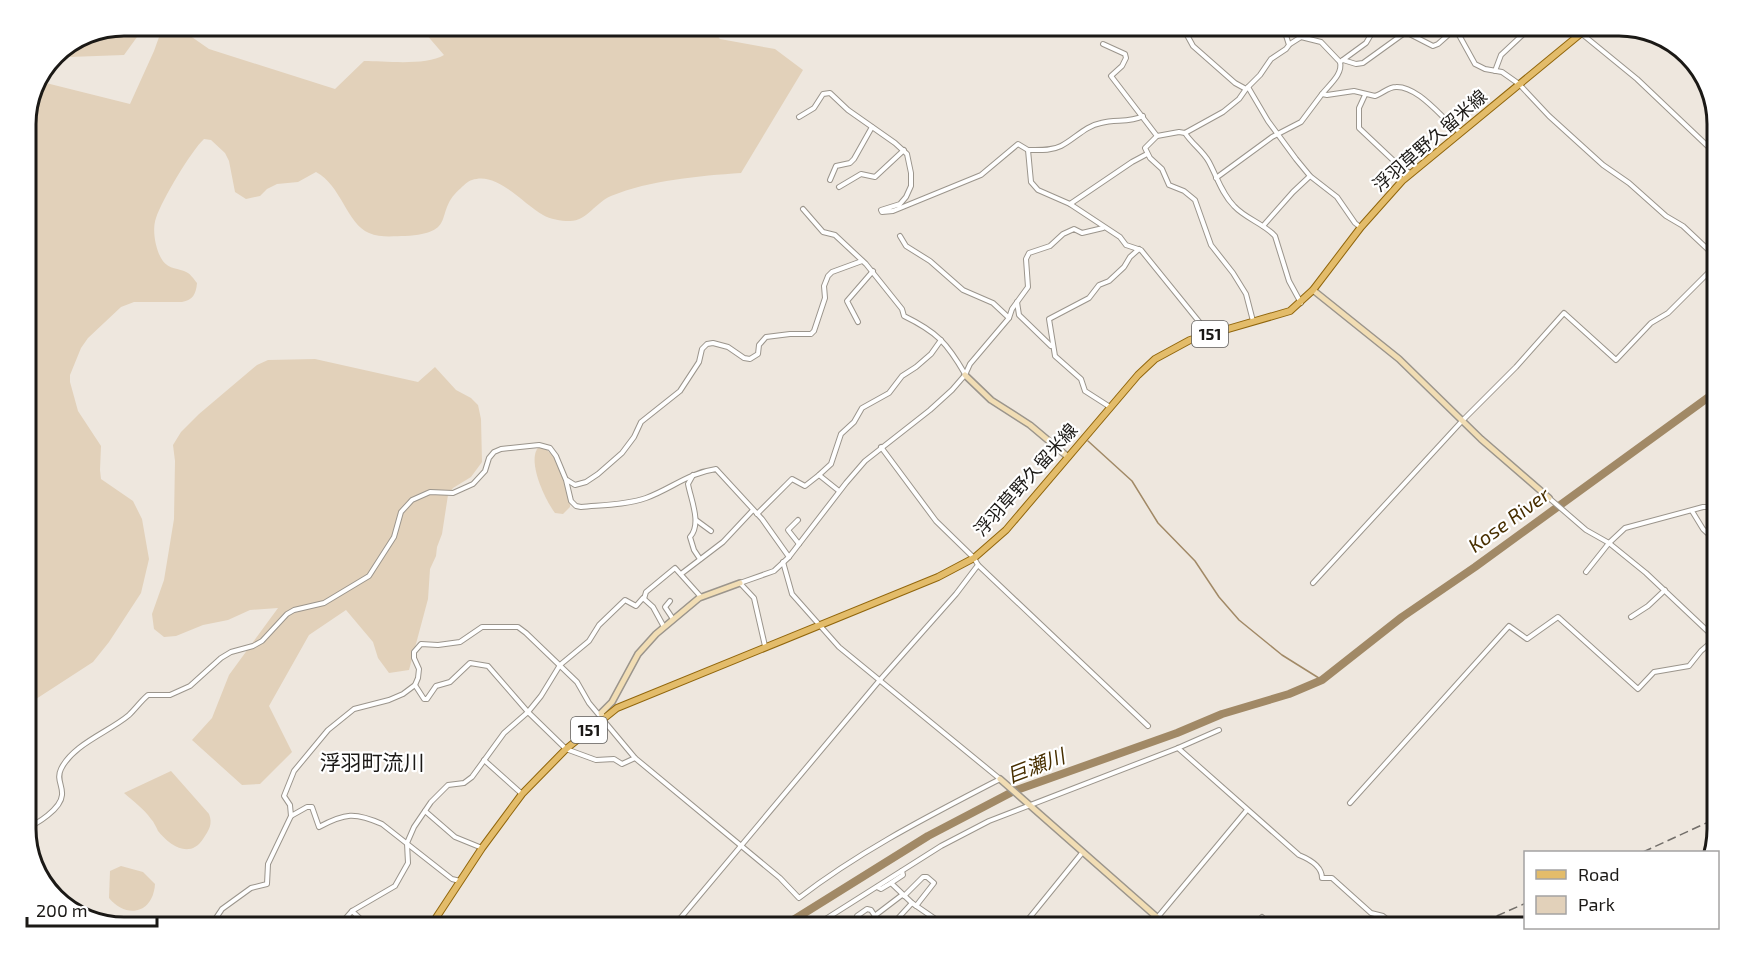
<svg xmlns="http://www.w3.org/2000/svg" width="1743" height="953" viewBox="0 0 1743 953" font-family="'Exo 2','Noto Sans JP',sans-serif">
<rect width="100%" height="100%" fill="#eee7de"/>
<g fill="#e2d1ba">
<polygon points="124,26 145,26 124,55 69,57 55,54"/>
<path d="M163,26H176L209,49L335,89L364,61C385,61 426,66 444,55L419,26H709L720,39L775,49L803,70L741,173C699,176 650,180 611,196C596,202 586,222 569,221C561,221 550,219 543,215C522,203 497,171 472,180C468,181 464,185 461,188C432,212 460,233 405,236C394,236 380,238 369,233C347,224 341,185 316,172L298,182L277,184L267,189L260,196L246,199L235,192L229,161L225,153L211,140L204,139C191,151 162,200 156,218C152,229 155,247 161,258C166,268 175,268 184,271C190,273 193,278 197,283C196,294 193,300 182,302H134L121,307L88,338L81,348L70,375V382L78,411L101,446L100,470L101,479L133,501L142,519L149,559L141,593L109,642L93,662L36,699L26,704V118L42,82L130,104L154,51Z"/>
<polygon points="315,359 418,382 435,367 456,390 471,398 478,405 481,419 482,462 471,477 453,488 448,495 442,534 437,547 436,556 430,569 428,599 409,670 389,673 378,658 373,642 346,610 309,635 269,706 292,752 260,784 242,785 192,740 212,718 229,675 278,608 250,610 228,620 203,625 176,636 164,637 154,629 152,614 164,580 174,519 175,461 173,445 181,432 199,414 257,365 268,360"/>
<path d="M541,445L556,458L571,495L570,507L563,514L555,513C545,500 524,456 541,445Z"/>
<path d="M171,771L209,814C213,824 209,830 203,839C190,859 170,846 158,831C156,827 154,822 151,819C144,809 133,801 124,793Z"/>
<path d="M121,866L143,872L155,884C153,914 126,919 109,898L110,871Z"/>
</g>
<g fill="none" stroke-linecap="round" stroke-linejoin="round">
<polyline stroke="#a18966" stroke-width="1.5" points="1088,441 1132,481 1158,523 1195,561 1219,597 1239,620 1282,655 1322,680"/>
<polyline stroke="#a18966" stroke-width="8" points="782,927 928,836 1014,791 1177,733 1222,714 1289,694 1322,680 1402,617 1475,567 1717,391"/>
<g stroke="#9b958c" stroke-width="6">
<g id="street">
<polyline points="1177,26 1187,35 1193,46 1235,83 1246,89"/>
<polyline points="1394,26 1433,46 1438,44 1456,28"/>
<polyline points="1454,26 1475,64 1485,69 1502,72 1519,84 1549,116 1603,165 1629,183 1666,216 1683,226 1717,258"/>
<polyline points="1582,34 1637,79 1717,155"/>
<polyline points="1187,35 1202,26"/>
<polyline points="1103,44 1125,54 1126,58 1122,66 1111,76 1157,136"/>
<polyline points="1290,44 1301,37 1321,42 1340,62"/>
<polyline points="1343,60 1356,64 1363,63 1406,32"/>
<polyline points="1495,71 1501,55 1532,26"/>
<polyline points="1248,87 1268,121 1296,159 1310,176 1337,197 1355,223 1360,227"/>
<path d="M1322,94C1330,84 1343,74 1340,62L1366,43L1376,26"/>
<polyline points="1365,95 1359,108 1359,128 1395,162 1411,174"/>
<polyline points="799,117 814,108 823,94 830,93 848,110 895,143 907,154 911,173 911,186 906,197 900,204 881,210 882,212 893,211 981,175 1018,144 1028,150 1031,182 1038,190 1070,204 1120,237 1126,245 1141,250 1209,334"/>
<path d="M1185,133C1192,144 1203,151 1209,162C1217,177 1222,194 1234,206C1246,219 1263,223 1275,236L1289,281L1301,303"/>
<path d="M1028,150C1039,150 1051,151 1061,146C1075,139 1085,126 1101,123C1116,119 1129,123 1143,116"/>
<path d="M1216,178L1272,137L1301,122L1322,94L1327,95L1354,91L1375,96C1382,94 1388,87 1396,87C1419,86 1443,120 1460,132"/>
<polyline points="830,180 836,166 850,163 854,159 872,127"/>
<polyline points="839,187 861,174 875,177 904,150"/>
<polyline points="1070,204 1132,162 1147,154"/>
<path d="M803,209L823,232L835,235L866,264L902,309L904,316C937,332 947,343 965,374"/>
<polyline points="1263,226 1293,192 1310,176"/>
<polyline points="900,236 906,246 930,261 963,290 993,303 1009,318"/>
<polyline points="1017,302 1019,315 1051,346"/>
<polyline points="1253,321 1246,294 1233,273 1211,245 1195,200 1184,191 1169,185 1162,169 1150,158 1145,148 1157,136 1179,132 1185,133 1223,112 1239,99 1246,89 1260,75 1271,59 1286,49 1289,45 1283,26"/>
<polyline points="858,322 847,301 873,271"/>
<polyline points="1110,407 1085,391 1081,379 1055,356 1049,319 1089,298 1099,285 1109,281 1124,267 1130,257 1139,249"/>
<path d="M693,475L688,484C691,500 702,524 690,537L694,550L700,559"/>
<polyline points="567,480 575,485 586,482 598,474 622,453 634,437 641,422 680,391 699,362 702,349 707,344 713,343 728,347 744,358 750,359 758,354 759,345 766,337 790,334 811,334 814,331 825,298 824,286 828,276 832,272 862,261"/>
<polyline points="839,491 819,475 831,464 841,434 854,422 862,408 889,393 902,376 916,367 931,354 941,340"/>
<polyline points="1549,498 1586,530 1609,543 1646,573 1717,640"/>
<polyline points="1692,511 1703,529 1717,542"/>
<polyline points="757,514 792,479 805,486 819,475"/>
<polyline points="696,520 711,531"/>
<polyline points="798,520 788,530 799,544"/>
<polyline points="978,565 1148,726"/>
<polyline points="1586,572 1609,543 1625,528 1703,507 1717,507"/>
<polyline points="681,574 723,542 753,510"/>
<polyline points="1313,583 1462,421 1516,367 1564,313 1616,360 1651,323 1668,313 1717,264"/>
<polyline points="644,599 646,592 675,568 701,597"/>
<polyline points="670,601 665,607 673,619"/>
<polyline points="1631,617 1648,606 1665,590"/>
<polyline points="765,646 754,598 740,583 774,571 789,557 846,483 865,461 930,410 952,390 965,375 970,364 1009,318 1012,309 1028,287 1026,259 1029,253 1050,246 1063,234 1074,229 1082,233 1103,228"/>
<polyline points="415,685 424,699 427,699 436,686 450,682 470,663 488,666 528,712 566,749 596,760 614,759 622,764 635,758"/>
<path d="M1178,748L1299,855C1309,859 1322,866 1322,878H1332L1371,913L1383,916L1397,927"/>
<polyline points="484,760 522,794"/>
<polyline points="1350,803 1509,626 1527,639 1558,617 1638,689 1654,672 1689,666 1701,651 1716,638"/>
<polyline points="425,811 455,837 482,848"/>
<path d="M26,828C37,824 61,809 62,795C63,786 56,779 61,769C73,744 109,732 129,715C136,708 141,701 148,695H170L190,686L221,658L231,652L253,646L262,641L287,614L294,610L324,603L369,576L394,537L401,512L412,500L430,492L453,493L473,484L485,471L489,458L494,452L501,449L539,445L550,448L556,456L566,480L571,501L576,506L581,507C602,505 626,505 646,498C671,489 688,473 716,469L762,519L789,557"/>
<path d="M460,881L452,879L382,824C355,812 345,813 319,827L312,807H307L291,816L290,805L284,796L294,771L328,730L354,709L389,700L403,694L415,685L418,678L419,669L414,658V652L421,644L438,645L460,642L482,627H518L526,633L577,682L589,703L635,758L780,878L799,898C861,850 931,815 1000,779L839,647L792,594L783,562"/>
<polyline points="891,883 903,875 902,871"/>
<polyline points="877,887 881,889 891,883 912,903 947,927"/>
<polyline points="904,896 923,877 927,877 934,883 916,906"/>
<polyline points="352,911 369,927"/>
<polyline points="1157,918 1247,810"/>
<polyline points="189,927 197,925 212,924 222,909 251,888 267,884 268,864 291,816"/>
<polyline points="338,927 352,911 395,886 408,863 407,843 414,827 431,802 448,785 464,783 472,777 504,733 528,712 541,696 560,665 589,641 599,625 625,600 636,606 643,598 653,607 664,627"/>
<polyline points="673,927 879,681 956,594 978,565 974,558 936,521 881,447"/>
<polyline points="813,927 941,846 989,821 1178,748 1219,730"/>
<polyline points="862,927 856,920 857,916 867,909 871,910 875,916"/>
<polyline points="866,927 877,914 902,895"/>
<polyline points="890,927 912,903"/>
<polyline points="1022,927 1082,853"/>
<polyline points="1150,927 1158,919"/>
<polyline points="1247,927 1254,925 1262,917 1271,927"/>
<polyline points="1519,927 1526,923"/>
</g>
</g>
<g stroke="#9b958c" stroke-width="8">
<g id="secondary">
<polyline points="1313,290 1399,359 1481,439 1549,498"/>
<polyline points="965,375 991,400 1030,425 1068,457"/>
<polyline points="603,719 601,713 612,702 638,654 656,634 699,598 740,583"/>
<polyline points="1000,779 1168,927"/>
</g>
</g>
<g stroke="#91660c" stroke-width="8">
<polyline id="primary" points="430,927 482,848 522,794 566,749 617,708 938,577 974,558 1006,530 1138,375 1155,359 1190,340 1290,311 1313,290 1361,227 1402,181 1590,26"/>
</g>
<use href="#street" stroke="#fff" stroke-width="4"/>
<use href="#secondary" stroke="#f1ddb4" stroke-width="5"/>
<use href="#primary" stroke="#e3bc6a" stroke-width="6"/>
<g stroke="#726e69" stroke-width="1.5" stroke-dasharray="9 4.5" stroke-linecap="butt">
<polyline points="1643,852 1717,818"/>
<polyline points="1472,927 1526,903"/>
</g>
</g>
<g text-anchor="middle" stroke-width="4.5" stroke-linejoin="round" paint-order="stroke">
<g fill="#fff" stroke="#5f5e5c" stroke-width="1.5">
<rect x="1192" y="321" width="36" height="26" rx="4.5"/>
<rect x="571" y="717" width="36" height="26" rx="4.5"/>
</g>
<g font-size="16" font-weight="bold" fill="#1b1916">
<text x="1210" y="340">151</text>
<text x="589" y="736">151</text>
</g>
<g font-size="18" fill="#1b1916" stroke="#fff">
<text transform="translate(1430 141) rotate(-41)" y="6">浮羽草野久留米線</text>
<text transform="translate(1026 480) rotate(-48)" y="6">浮羽草野久留米線</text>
</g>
<g font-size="20" font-style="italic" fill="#482f00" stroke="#fff">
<text transform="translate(1509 520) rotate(-36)" y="7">Kose River</text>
<text transform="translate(1036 766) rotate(-21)" y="7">巨瀬川</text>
</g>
<g font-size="21" fill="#1b1916" stroke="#fff">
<text x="372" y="770">浮羽町流川</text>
</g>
</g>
<path d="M0 0H1743V953H0ZM124 36H1619A88 88 0 0 1 1707 124V829A88 88 0 0 1 1619 917H124A88 88 0 0 1 36 829V124A88 88 0 0 1 124 36Z" fill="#fff" fill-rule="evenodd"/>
<path fill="none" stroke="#1b1916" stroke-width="3" d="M124 36H1619A88 88 0 0 1 1707 124V829A88 88 0 0 1 1619 917H124A88 88 0 0 1 36 829V124A88 88 0 0 1 124 36Z"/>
<rect x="1524" y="851" width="195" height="78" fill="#ffffff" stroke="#a4a3a2" stroke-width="1.5"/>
<rect x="1536" y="870" width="30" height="9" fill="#e3bc6a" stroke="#a4a3a2" stroke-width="1.5"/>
<text x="1578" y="881" font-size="18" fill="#1b1916">Road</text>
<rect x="1536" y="896" width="30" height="18" fill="#e2d1ba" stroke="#a4a3a2" stroke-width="1.5"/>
<text x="1578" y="911" font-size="18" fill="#1b1916">Park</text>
<path d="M27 917v9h130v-9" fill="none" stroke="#1b1916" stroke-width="3"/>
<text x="36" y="917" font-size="18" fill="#1b1916" stroke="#ffffff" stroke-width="4.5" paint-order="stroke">200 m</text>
</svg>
